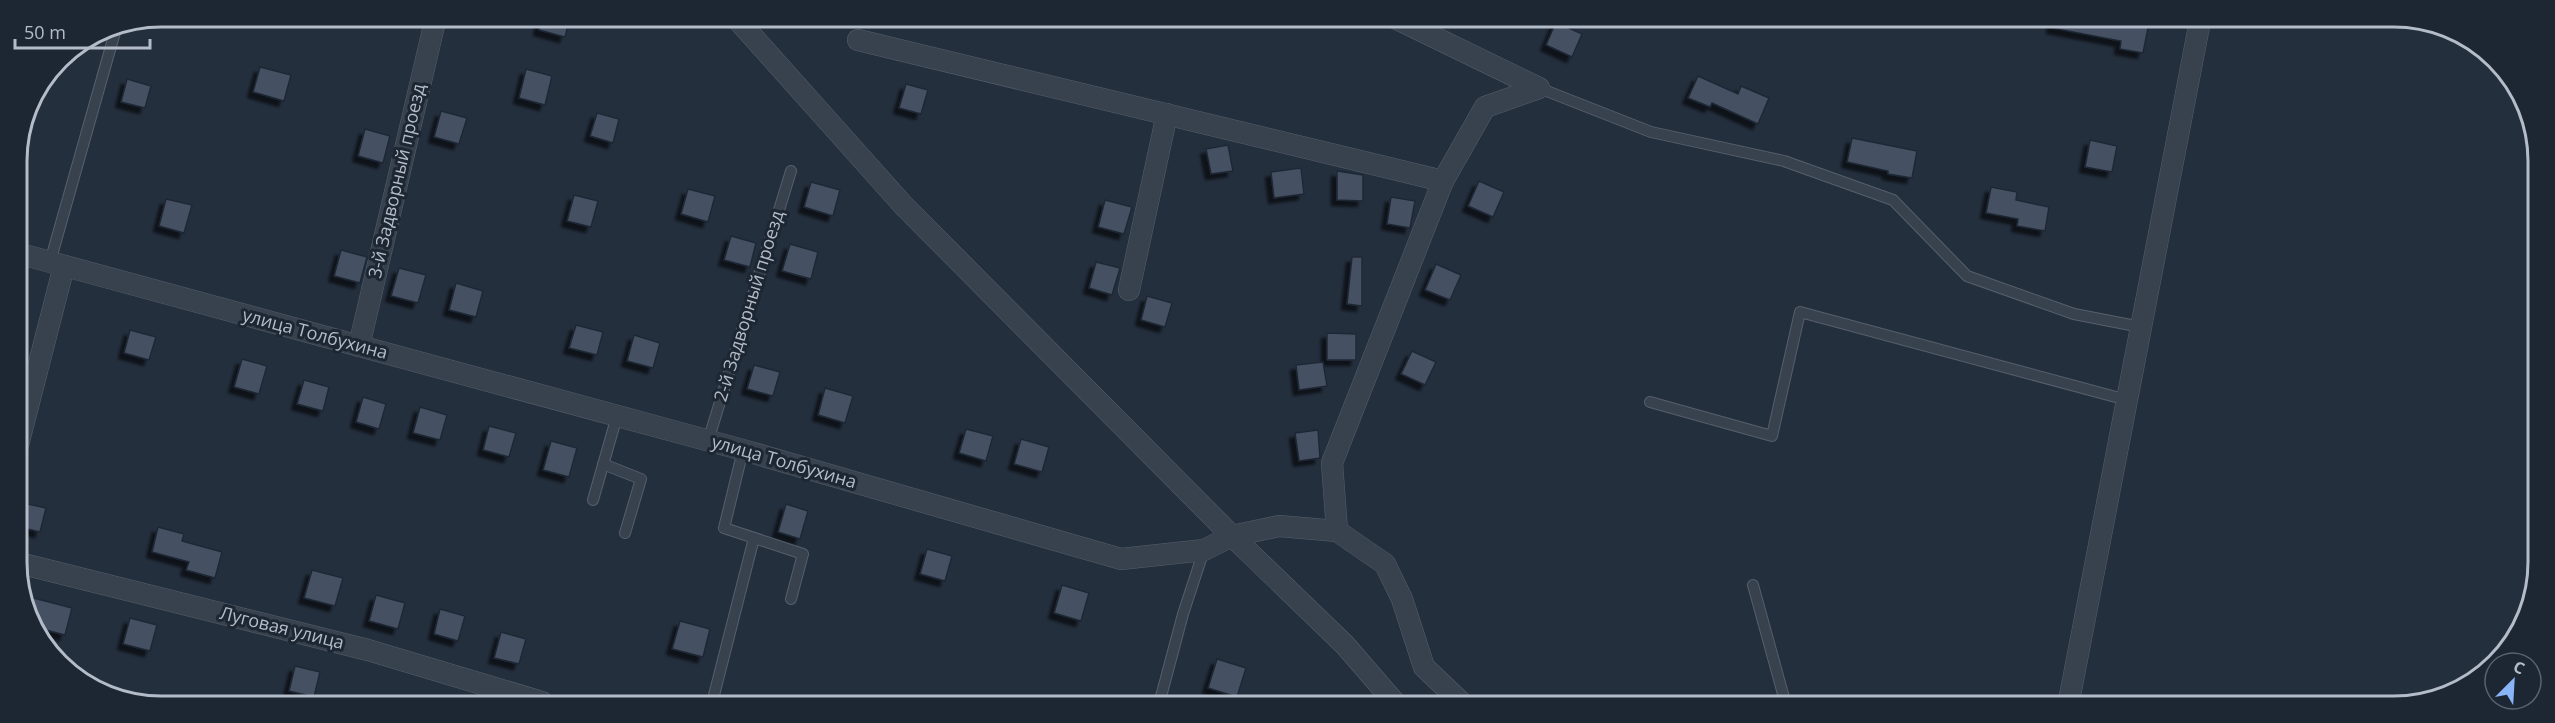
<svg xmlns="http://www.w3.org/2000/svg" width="2555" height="723" viewBox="0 0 2555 723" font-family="'Open Sans',sans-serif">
<defs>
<filter id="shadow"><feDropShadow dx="-5.5" dy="5.5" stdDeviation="1.5" flood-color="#0009"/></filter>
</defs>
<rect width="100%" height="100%" fill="#242f3e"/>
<g fill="#455162" stroke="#1f2835" stroke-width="1.5" filter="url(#shadow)">
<polygon points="542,17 570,17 565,37 539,30"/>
<polygon points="2053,21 2134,21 2149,23 2143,53 2120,49 2121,41 2052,28"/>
<polygon points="1556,22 1582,34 1572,57 1546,45"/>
<polygon points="260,67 291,75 284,101 253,92"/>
<polygon points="526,69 552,76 545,105 519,98"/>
<polygon points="1698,76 1738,94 1741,86 1769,98 1758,124 1712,103 1710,107 1688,98"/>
<polygon points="127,79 151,86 145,108 121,102"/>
<polygon points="906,84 928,90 921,114 899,108"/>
<polygon points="441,111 467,118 459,144 434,137"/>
<polygon points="597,113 619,119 613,143 590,136"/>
<polygon points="365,129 390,136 383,163 358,156"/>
<polygon points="1852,138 1917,151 1912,178 1888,174 1888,171 1847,162"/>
<polygon points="2090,140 2117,146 2112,172 2085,167"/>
<polygon points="1228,145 1233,171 1211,174 1206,149"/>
<polygon points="1301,168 1304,194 1274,198 1271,172"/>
<polygon points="1337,171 1363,175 1363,201 1337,200"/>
<polygon points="1479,181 1504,192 1493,217 1468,206"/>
<polygon points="811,182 840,190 833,216 804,207"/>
<polygon points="1991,187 2017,192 2016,200 2049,207 2045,231 2017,226 2018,219 1986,213"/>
<polygon points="688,189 715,196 708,222 681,214"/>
<polygon points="574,195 598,201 591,227 567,221"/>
<polygon points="1391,197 1415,201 1410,228 1387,224"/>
<polygon points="166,199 192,205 184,233 159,226"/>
<polygon points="1105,200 1132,207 1124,234 1098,227"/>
<polygon points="731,236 756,243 750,267 724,260"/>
<polygon points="790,244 818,252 811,279 782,271"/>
<polygon points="341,250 367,257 360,283 334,276"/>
<polygon points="1352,257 1362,257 1362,306 1347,304"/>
<polygon points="1096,262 1120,268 1112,295 1089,288"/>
<polygon points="1436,264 1461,275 1450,300 1425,290"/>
<polygon points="399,268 426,275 418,303 391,296"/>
<polygon points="456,283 483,291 476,317 449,310"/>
<polygon points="1147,296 1172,303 1165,327 1141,320"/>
<polygon points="576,325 603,332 597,355 569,348"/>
<polygon points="130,330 156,337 149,360 124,353"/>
<polygon points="1327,333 1356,334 1356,360 1327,360"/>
<polygon points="634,335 660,343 653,368 627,361"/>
<polygon points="1412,351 1436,362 1425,385 1401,374"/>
<polygon points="242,359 267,366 259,394 234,387"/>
<polygon points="1323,362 1327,386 1299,390 1296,365"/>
<polygon points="754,365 780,372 773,396 747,389"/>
<polygon points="304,380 329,387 323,411 297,404"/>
<polygon points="825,388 853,396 845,423 818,415"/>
<polygon points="363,397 386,404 379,429 356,422"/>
<polygon points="420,407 447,415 440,440 413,433"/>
<polygon points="489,426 516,433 509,457 483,450"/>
<polygon points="966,429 993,436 986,461 959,453"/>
<polygon points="1318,430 1320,458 1299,461 1295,433"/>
<polygon points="1021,439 1049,447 1042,472 1014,464"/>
<polygon points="551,441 577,448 569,477 543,470"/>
<polygon points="19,502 46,508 40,532 19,527"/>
<polygon points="786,504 808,511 800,539 778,532"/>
<polygon points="158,527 184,534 182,541 222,552 215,578 186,570 189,562 152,552"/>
<polygon points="927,549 952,556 945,581 920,574"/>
<polygon points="312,570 343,578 335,606 304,598"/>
<polygon points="1062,585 1089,593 1081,621 1054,613"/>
<polygon points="22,595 72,608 65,635 38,628"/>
<polygon points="376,595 405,603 398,629 369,621"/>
<polygon points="440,609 465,616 458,641 434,634"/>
<polygon points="130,618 157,625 150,651 123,644"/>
<polygon points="680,621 710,629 703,657 672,649"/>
<polygon points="501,632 526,639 519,664 494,658"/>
<polygon points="1217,659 1246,668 1237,697 1208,688"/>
<polygon points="295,666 320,672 314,697 289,691"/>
</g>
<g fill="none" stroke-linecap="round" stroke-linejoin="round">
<g stroke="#565f6c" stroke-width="12">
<g id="lane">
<polyline points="1539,88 1651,132 1784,161 1893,200 1967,276 2074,314 2141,327"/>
<polyline points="50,262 117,25"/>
<polyline points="1650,402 1772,436 1800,312 2127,400"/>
<polyline points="708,441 791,171"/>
<polyline points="743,450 724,528 803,554 791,599"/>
<polyline points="603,464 641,479 625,533"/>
<polyline points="593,500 617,416"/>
<polyline points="1753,585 1786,705"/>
<polyline points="712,703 754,538"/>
<polyline points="1159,704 1183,614 1204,550"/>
</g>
</g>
<g stroke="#565f6c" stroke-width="22">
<g id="street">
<polyline points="736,18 904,206 1232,536 1345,645 1396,704"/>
<polyline points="1397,19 1539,88 1485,107 1443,181"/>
<polyline points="858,40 1443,181 1332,463 1337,531"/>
<polyline points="17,253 743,450 1121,559 1204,550 1232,536 1279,526 1337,531 1385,564 1402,599 1424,667 1463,704"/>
<polyline points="1129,290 1167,114"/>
<polyline points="359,346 436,17"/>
<polyline points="18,445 64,266"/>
<polyline points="19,563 368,650 542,702"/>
<polyline points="2068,706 2200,21"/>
</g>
</g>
<use href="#lane" stroke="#38414e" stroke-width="10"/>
<use href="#street" stroke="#38414e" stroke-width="21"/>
</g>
<g text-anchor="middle" stroke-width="6" stroke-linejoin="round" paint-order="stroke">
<g font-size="18" fill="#b4bcc9" stroke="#1d2633">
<text transform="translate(397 181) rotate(-77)" y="6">3-й Задворный проезд</text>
<text transform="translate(749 306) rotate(-73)" y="6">2-й Задворный проезд</text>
<text transform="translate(315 334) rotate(15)" y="6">улица Толбухина</text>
<text transform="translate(784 462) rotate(16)" y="6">улица Толбухина</text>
<text transform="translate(282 628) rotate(14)" y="6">Луговая улица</text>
</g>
</g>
<path d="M0 0H2555V723H0ZM161 27H2394A134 134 0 0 1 2528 161V562A134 134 0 0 1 2394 696H161A134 134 0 0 1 27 562V161A134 134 0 0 1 161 27Z" fill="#1d2633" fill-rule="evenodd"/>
<path fill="none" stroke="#b4bcc9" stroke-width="3" d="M161 27H2394A134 134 0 0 1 2528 161V562A134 134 0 0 1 2394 696H161A134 134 0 0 1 27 562V161A134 134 0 0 1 161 27Z"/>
<g transform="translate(2513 681) rotate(24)"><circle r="28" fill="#1d2633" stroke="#59626f" stroke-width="1.5"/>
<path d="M0-4.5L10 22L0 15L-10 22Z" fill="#8ab4f8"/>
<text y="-9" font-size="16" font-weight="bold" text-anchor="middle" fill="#b4bcc9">С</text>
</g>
<path d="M15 39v9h135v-9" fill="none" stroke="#b4bcc9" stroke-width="3"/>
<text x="24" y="39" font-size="18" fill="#b4bcc9" stroke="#1d2633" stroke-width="4.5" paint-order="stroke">50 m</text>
</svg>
